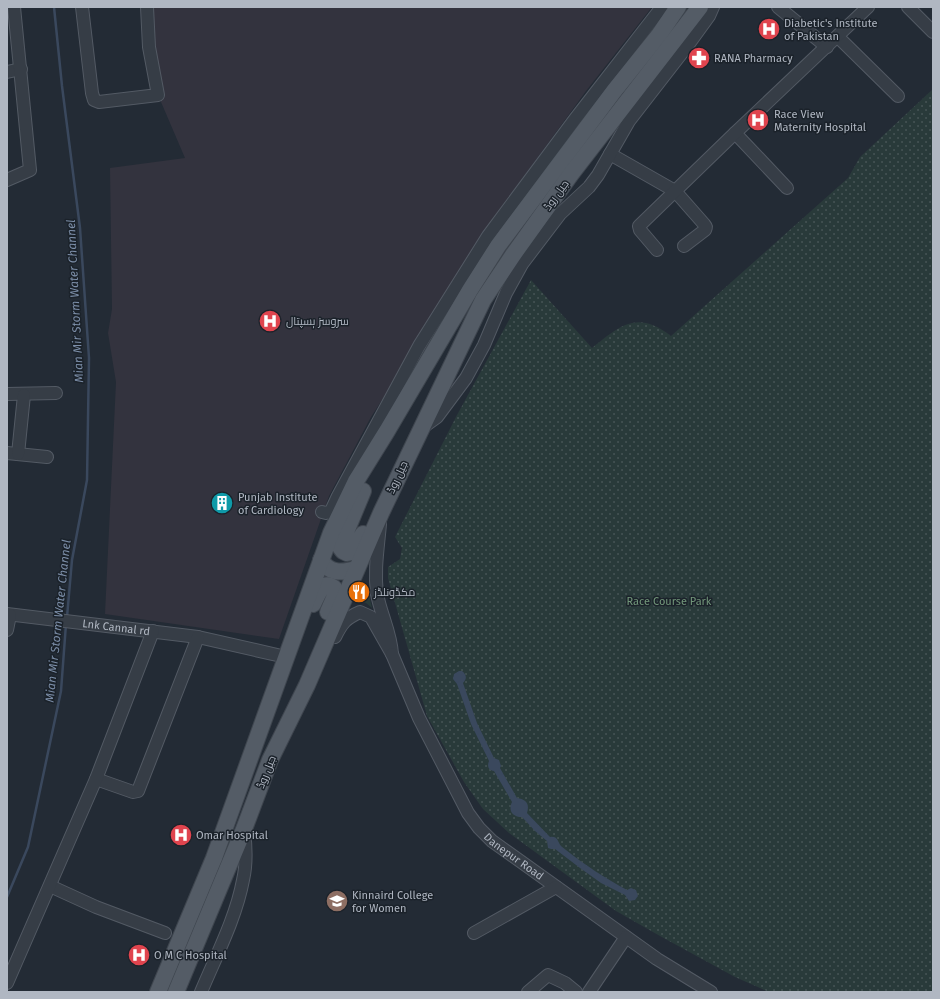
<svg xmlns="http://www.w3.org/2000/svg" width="940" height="999" viewBox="0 0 940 999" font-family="'Fira Sans',Cairo,sans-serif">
<defs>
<pattern id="park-dots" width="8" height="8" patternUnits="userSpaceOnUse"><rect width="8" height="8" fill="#293a3a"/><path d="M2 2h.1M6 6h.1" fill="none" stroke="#465455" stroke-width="1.8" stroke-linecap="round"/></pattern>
</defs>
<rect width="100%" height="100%" fill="#232b35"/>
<polygon fill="#33333e" points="147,7 652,7 586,91 479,238 408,360 371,417 329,496 279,639 105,614 116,382 108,333 112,309 110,168 185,158 158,95"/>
<polygon fill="#293a3a" points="364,584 367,585 372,608 366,603 358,601"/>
<path fill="url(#park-dots)" d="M933,89V992H769L735,977L660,936L616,911L509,833L483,809L464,782L427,716L388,578V567L400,559L402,548L395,537L457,415L531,280L592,348C621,325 637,310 671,336L848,178L860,157Z"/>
<path fill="#3a485d" d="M459,671H462C467,675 467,679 463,683L477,723L494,758L499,760L501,766L500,768L517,798C526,799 530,804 527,813L550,837C558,836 557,841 561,846C562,847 564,848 566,850C585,865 605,878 627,890L631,888L636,890L638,896L635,900L629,901L625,895L601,883L580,868L555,849H551L548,848L547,841L535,831L522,817C512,817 508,810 512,802L494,771C488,770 487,766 489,761L471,724L457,684L453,679L454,674Z"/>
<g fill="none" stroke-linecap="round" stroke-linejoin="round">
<g stroke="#3a485d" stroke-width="2.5">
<polyline points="54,7 62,86 80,228 89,358 87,480 72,560 67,617"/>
<polyline points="7,897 28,847 61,691 66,624"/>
</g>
<g stroke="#535a64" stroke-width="14">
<g id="minor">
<polyline points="82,7 92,93 94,100 99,102 158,95 149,47 147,7"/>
<polyline points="778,7 827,47"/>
<polyline points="908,7 933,32"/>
<polyline points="838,37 898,96"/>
<polyline points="7,72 21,69"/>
<polyline points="735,133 787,188"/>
<polyline points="610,154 675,191 704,224 706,227 705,230 684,246"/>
<polyline points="7,180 30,170 14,7"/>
<polyline points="657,250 640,230 639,226 735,133 868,7"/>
<polyline points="7,394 56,393"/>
<polyline points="423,427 437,417 466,378 484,345 506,293 522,264 560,214 589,187 598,175 629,121 688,45 709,16 713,7"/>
<polyline points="7,453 47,457"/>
<polyline points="18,454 24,395"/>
<polyline points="322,512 326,513 331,511 338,496 419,346 488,236 575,119 662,7"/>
<path id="s1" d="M7,614L198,637L286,657"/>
<polyline points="7,630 10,615"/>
<path d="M335,637C342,623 346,618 360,612L371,617L392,654C391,633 381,615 377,594C374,570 378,548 380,524"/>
<path id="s2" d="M392,654L419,718L468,813L479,828L492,841L657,959L711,992"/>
<polyline points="96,779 133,792 138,791 198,637"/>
<polyline points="50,886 96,907 165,933"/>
<polyline points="474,933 556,887"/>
<polyline points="7,983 96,779 153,631"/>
<path d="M201,992C216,956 236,918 243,880C247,863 246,847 244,831"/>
<polyline points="528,992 548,975 565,983 576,992"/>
<polyline points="589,992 626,937"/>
</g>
</g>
<g stroke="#3f464f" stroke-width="18">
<g id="major">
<polyline points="363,491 341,544 340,547 343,551 347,553 352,552 363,534"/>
<path d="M321,560C329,574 342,573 356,569"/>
<path d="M313,604C318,595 322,579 334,588L335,596L328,612"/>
<polyline points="158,992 214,858 331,533 356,481 387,431 470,290 498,246 614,91 659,35 678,7"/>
<polyline points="176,992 244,829 270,760 307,685 381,513 483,300 513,255 571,174 700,7"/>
</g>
</g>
<use href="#minor" stroke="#363d46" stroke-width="12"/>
<use href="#major" stroke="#545c66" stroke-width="16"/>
</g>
<defs>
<g id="hospital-disc" transform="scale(1.15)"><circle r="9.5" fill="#e0444e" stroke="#1b222a"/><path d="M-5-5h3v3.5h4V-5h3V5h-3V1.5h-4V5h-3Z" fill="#fff"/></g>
<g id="pharmacy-disc" transform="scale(1.15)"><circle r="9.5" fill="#e0444e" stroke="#1b222a"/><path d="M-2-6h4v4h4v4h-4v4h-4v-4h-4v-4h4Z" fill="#fff"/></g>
<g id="building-disc" transform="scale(1.15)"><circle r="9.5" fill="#0f9aa8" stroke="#1b222a"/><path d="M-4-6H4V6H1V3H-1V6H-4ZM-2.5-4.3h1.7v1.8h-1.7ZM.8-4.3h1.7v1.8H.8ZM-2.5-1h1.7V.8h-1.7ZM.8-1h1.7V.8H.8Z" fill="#fff"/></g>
<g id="restaurant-disc" transform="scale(1.15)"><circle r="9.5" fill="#e8710a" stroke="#1b222a"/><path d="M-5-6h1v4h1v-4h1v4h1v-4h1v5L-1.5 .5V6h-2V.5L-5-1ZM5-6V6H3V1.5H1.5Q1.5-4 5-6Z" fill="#fff"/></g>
<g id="university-disc" transform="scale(1.15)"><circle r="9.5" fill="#8d6e63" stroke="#1b222a"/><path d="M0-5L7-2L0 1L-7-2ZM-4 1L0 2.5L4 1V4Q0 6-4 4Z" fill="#fff"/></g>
</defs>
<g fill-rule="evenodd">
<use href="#hospital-disc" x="769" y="29"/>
<use href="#pharmacy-disc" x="699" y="58"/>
<use href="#hospital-disc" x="758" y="120"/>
<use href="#hospital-disc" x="270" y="321"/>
<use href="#building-disc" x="222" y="503"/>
<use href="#restaurant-disc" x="359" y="592"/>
<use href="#hospital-disc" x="181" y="835"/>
<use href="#university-disc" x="337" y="901"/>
<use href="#hospital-disc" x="139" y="955"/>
</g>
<g text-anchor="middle" stroke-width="3" stroke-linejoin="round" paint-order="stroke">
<g font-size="11" fill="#b0b7c2" stroke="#1b222a" text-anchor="start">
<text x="784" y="27">Diabetic's Institute<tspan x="784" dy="13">of Pakistan</tspan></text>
<text x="714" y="62">RANA Pharmacy</text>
<text x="774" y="118">Race View<tspan x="774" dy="13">Maternity Hospital</tspan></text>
<text x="286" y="325">سروسز ہسپتال</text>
<text x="238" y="501">Punjab Institute<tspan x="238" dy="13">of Cardiology</tspan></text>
<text x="374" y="596">مکڈونلڈز</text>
<text x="196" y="839">Omar Hospital</text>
<text x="352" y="899">Kinnaird College<tspan x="352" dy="13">for Women</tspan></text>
<text x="154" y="959">O M C Hospital</text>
</g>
<g font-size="11" fill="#b0b7c2" stroke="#1b222a">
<text transform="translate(556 195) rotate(-54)" y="4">جیل روڈ</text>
<text transform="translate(397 477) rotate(-65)" y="4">جیل روڈ</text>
<text dy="4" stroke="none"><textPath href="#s1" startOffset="110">Lnk Cannal rd</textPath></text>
<text transform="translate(266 772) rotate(-68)" y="4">جیل روڈ</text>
<text dy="4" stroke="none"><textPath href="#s2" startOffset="240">Danepur Road</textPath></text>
</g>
<g font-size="11" fill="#72967a" stroke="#1b222a">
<text x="669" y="605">Race Course Park</text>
</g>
<g font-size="12" font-style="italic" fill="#7c8ea8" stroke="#1b222a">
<text transform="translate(75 301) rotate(-93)" y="4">Mian Mir Storm Water Channel</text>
<text transform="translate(58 621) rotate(-84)" y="4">Mian Mir Storm Water Channel</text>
</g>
</g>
<rect width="940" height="999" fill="none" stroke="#b0b7c2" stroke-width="16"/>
</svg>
